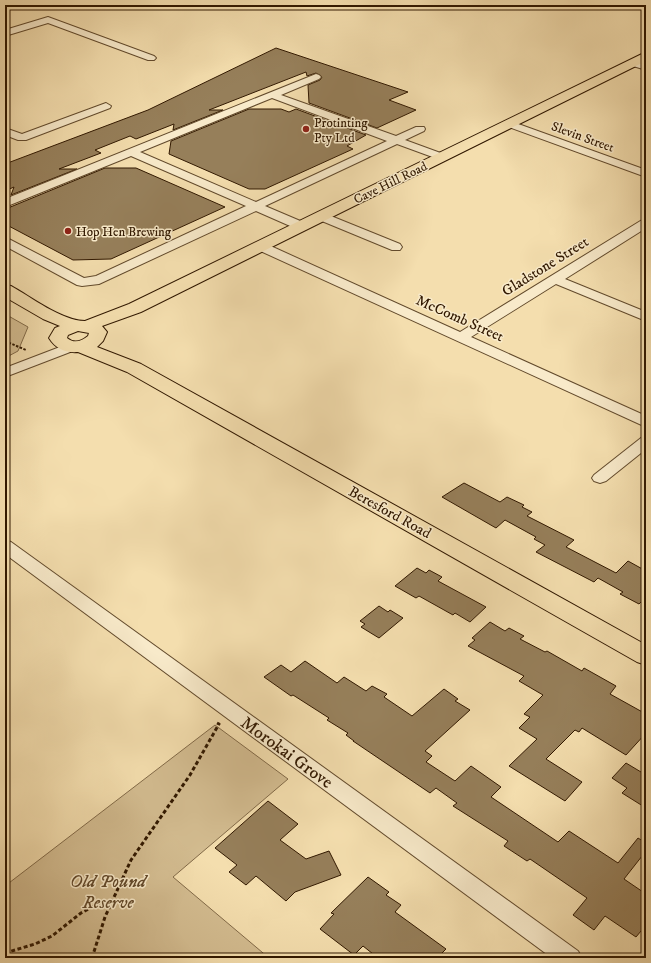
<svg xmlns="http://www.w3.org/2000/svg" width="651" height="963" viewBox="0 0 651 963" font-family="'IM FELL DW Pica',serif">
<rect width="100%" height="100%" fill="#f4deae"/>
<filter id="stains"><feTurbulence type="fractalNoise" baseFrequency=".005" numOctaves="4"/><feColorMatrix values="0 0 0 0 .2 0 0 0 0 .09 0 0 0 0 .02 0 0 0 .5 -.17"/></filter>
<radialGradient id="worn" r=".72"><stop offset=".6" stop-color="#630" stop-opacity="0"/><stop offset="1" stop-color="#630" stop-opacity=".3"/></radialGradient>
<g fill="#d3bc90" stroke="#826a48">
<polygon points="5,314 28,327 18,351 5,358"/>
<polygon points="215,725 288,779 173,877 269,958 5,958 5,886"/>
</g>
<g fill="#967f5a" stroke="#311800">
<polygon points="276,48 408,92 389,100 416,110 377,128 309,103 308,85 320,80 322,77 316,73 307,76 306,72 209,110 223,110 173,130 174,124 136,139 130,136 95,150 101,153 59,169 77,169 11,195 14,187 5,191 5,164 148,110"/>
<polygon points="249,109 281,109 289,112 296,109 366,135 347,146 353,149 265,189 249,189 169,154 171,141"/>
<polygon points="105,168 136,168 225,207 111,259 73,260 5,224 5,216 8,208"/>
<polygon points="464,483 500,502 507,497 524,505 522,507 532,512 527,516 574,540 566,547 616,573 628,561 646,571 646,597 639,604 620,594 623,592 598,578 594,582 536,552 545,545 534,539 536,537 505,520 496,528 442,497"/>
<polygon points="417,568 426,573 429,570 442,577 438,581 486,607 470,622 455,613 453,615 419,596 416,598 395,586"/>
<polygon points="379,606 388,612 390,610 403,618 379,638 361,627 365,624 360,621"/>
<polygon points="490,622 505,631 509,628 524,636 520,639 545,652 547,651 582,671 584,668 616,686 610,694 646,714 646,733 626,755 582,728 579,732 575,730 546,759 582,782 565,801 509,766 537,739 519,728 530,717 524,714 543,695 519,681 524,676 468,646 475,640 472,638"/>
<polygon points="305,661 337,683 344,677 366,691 372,686 387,694 384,697 412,716 444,689 458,699 455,701 470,710 425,751 432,756 426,762 455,781 471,766 501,787 491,797 558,842 569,831 618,863 638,838 646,843 646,851 624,879 646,894 646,925 636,937 605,916 594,930 573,915 587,898 530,859 527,861 504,846 508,841 453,806 457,803 436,788 430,793 353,741 354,741 346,735 348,733 327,720 329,718 293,695 291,696 264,677 281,665 291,672"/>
<polygon points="626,763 646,775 646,808 622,793 627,788 612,778"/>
<polygon points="268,801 298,824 280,840 306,859 329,851 341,875 295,892 286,901 256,876 246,885 229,872 237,865 215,848"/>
<polygon points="368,877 389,892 386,895 401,905 395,912 446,949 437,958 378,958 363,946 354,955 320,929 334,914 331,913"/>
</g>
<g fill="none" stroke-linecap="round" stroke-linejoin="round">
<g stroke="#624a2c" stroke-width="2">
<g id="minor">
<polygon points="48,17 154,56 156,58 154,60 148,60 48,23 5,36 5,30"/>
<polygon points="633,60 646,64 646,70 630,65 628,63 630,61"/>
<path d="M316,74L319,75L321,77L319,79L281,95L396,136L416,127H424L425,129L424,131L405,140L446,155L447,157L446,159H438L397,144L265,206L305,223L307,226L305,229H297L256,211L99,284L82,286L77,285L5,246V237L84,278L96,276L246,206L131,156L5,207V199ZM272,98L387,141L256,202L140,152Z"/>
<polygon points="106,103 111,106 110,108 26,140 18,140 5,135 5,128 22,134"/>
<polygon points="510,121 646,170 646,177 506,126 505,124"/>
<polygon points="321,212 400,244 402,247 400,250 392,250 317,219 315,216 317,213"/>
<polygon points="646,219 646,228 565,279 646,312 646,321 556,284 471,337 646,416 646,427 256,249 254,246 256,243 264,243 460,332 642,220"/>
<polygon points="73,342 78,343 80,346 78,349 5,377 5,368"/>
<polygon points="646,436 646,449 606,481 600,483 594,481 592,478 594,475 641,438"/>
<polygon points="5,540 11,542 578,951 582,958 552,958 5,554"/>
</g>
</g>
<g stroke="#311800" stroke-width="2">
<path id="major" d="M646,52V61L141,312L102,326L107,332L103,341L97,347L141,364L646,645V665L637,662L127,372L78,352C65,353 56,349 49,338L55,328L60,326L43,319L5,297V285L11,286C31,297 62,321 85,321L129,304ZM78,331L89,333L88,336C82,341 74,344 67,338L68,335Z"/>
</g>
<polyline stroke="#311800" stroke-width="2" stroke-dasharray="2.5 1.5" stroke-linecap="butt" points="5,341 26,350"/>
<g stroke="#311800" stroke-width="3" stroke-dasharray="4 2.5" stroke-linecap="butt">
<polyline points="5,953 35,944 52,936 81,913 92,907 111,901"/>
<polyline points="92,958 105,917 131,860 190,775 219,724 217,723"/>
</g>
<use href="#minor" fill="#f8eaca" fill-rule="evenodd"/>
<use href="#major" fill="#f4deae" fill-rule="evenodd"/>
</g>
<g fill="#8f2418" stroke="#f8eaca" stroke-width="1.5">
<circle cx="306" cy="129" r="4"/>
<circle cx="68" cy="231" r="4"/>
</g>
<g text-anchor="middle" stroke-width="3" stroke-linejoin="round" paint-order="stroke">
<g font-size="13" fill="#311800" stroke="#f8eaca" text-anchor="start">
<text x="314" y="127">Protinting<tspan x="314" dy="15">Pty Ltd</tspan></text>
<text x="76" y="236">Hop Hen Brewing</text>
</g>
<g font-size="13" fill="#311800" stroke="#f8eaca">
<text transform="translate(583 136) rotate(20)" y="5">Slevin Street</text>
<text transform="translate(390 182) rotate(-26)" y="5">Cave Hill Road</text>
</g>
<g font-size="15" fill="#311800" stroke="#f8eaca">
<text transform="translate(545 266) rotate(-32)" y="5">Gladstone Street</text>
<text transform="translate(460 318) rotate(24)" y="5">McComb Street</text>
<text transform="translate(390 512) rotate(29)" y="5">Beresford Road</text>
</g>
<g font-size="18" fill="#311800" stroke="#f8eaca">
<text transform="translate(287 752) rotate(36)" y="6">Morokai Grove</text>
</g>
<g font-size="18" font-style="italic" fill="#62492b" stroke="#f8eaca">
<text x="108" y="887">Old Pound<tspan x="108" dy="21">Reserve</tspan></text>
</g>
</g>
<rect width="651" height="963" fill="none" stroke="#f4deae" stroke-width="20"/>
<rect x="6" y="6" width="639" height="951" fill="none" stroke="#311800" stroke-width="2"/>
<rect x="10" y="10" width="631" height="943" fill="none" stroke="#311800"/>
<rect width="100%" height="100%" filter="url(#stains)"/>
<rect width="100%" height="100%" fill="url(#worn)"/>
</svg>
